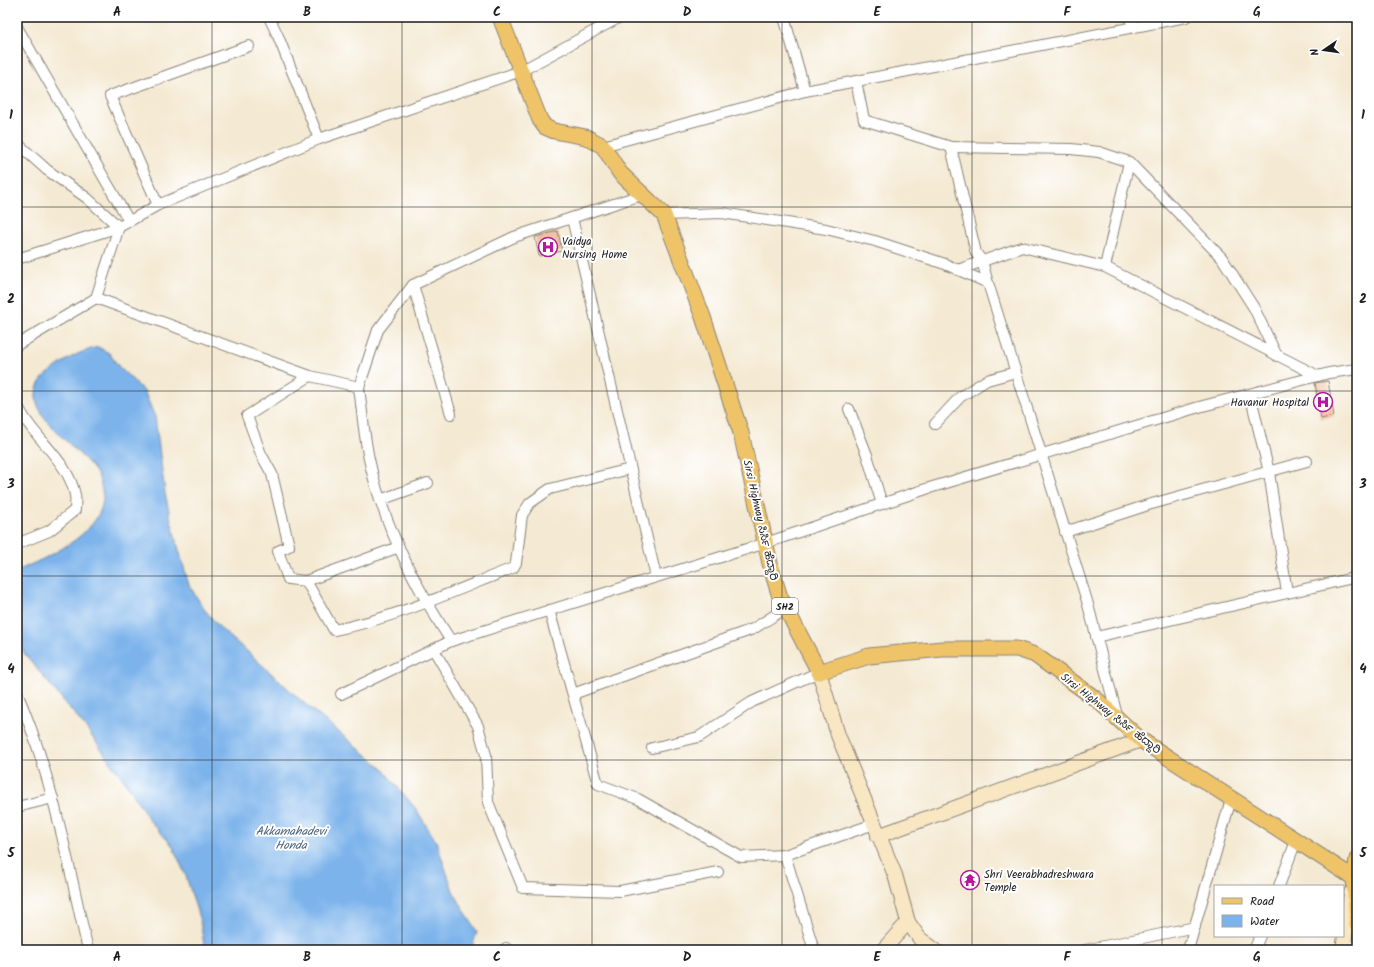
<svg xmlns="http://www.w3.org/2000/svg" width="1374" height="967" viewBox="0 0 1374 967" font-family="Kalam,'Noto Sans Kannada',sans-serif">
<rect width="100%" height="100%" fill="#fff"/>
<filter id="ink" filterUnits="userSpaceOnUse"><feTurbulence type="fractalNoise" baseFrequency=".025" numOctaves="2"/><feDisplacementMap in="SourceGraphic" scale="8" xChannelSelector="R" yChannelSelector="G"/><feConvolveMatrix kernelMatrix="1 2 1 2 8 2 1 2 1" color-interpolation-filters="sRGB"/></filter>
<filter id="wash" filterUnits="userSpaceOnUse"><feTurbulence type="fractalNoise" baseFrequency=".012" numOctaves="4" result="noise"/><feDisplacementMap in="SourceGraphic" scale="16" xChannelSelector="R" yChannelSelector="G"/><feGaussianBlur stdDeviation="0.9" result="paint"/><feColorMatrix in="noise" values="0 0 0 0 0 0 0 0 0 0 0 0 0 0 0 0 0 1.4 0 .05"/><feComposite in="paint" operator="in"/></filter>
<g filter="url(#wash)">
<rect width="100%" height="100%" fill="#f4e9d2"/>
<path fill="#7cb3eb" stroke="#4c6884" d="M98,347L109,353L119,367L144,391L155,417L165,493L173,529L189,585L204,609L221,629L249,653L305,704L381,767L416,809L436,841L453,891L477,932L471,950H205L200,921L186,876L172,845L150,821L130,789L85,727L24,653L17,631V571C45,558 99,536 103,500C103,494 100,479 97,474C81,446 5,406 50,372C68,358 76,353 98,347Z"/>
<g id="blocks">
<g fill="#ebac82">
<polygon points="558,231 562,251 539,256 535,237"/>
<polygon points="1328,381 1334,416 1321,419 1315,383"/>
</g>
</g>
</g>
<g filter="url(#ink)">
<use href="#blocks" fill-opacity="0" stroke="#888277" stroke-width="1"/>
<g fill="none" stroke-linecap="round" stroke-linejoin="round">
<g stroke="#888277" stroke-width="12">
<g id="street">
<polyline points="269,17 278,36 319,139"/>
<polyline points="784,17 805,91"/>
<polyline points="1129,17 1134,27"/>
<polyline points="17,27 129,221"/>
<polyline points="856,81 864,120 951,147 976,253 982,261 988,283"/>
<polyline points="17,143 47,170 87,198 119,227"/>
<polyline points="603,146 805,91 1186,17"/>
<polyline points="951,147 1071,149 1099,152 1129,162 1222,258 1254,308 1277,356"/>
<polyline points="158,205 110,96 249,46"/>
<polyline points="664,215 722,213 826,229 875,241 945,264 988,283 1087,601 1118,719"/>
<polyline points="572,218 656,577"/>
<polyline points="17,259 119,227"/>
<polyline points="1105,267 1129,162"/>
<polyline points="958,270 1022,247 1105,267 1318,376"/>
<polyline points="413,285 451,414"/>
<path d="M96,298L310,376L359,387C362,411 364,435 369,459C383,525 415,586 451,641L766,543L926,489L1199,407L1329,373L1357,369"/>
<polyline points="17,345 96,298 119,227 158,205 319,139 521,71 620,17"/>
<polyline points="310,376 247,416 261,454 272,474 289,546 278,551 288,579 306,581 399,547"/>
<polyline points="359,387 378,330 413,285 514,237 644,194"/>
<polyline points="1250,394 1269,472 1287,593"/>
<path d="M17,404C31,437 68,459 75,495C76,500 75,506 75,510L49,531L17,544"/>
<polyline points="849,409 867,455 882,504"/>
<polyline points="935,424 960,397 987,380 1016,372"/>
<polyline points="380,500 428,483"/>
<polyline points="1065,532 1148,505 1307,461"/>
<path d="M306,581L334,630C396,618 454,591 513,568L516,563L522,515L530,503L550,489L630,469"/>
<polyline points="549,610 598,784 638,799 741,857 785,855 874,824"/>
<polyline points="1096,637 1357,577"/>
<polyline points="434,650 478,726 486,755 488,802 523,888 620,891 718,872"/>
<path d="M17,693C52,774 68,864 88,950"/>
<polyline points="341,694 451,641"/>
<polyline points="573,694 753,629 786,608"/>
<polyline points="652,748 699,737 752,702 819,672"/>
<polyline points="17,807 53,798"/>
<polyline points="785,855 814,950"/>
<polyline points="1279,886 1296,841"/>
<polyline points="504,950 506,948"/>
<polyline points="1085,950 1195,927"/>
<polyline points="1188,950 1231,799"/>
<polyline points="1254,950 1260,936"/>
</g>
</g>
<g stroke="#888277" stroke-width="16">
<g id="secondary">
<polyline points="819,672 838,735 895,875 908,922 920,939 935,950"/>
<polyline points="878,836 1141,740"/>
<polyline points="883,950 908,922"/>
<polyline points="1343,950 1351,893"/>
</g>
</g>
<g stroke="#888277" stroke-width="17">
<g id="primary">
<polyline points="500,17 540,120 545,127 554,131 586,137 603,146 620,173 664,215 703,317 741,433 771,568 780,597 819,672 869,656 942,649 1017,649 1035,655 1096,699 1141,740 1354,878 1357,891"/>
<polyline points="1357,859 1354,878 1357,926"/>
</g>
</g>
<use href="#street" stroke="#fff" stroke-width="10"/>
<use href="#secondary" stroke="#f9e7c3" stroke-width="14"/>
<use href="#primary" stroke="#efc469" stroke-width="15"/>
</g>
</g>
<path fill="none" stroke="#1c1c1c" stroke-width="1" stroke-opacity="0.55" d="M212,17V950M402,17V950M592,17V950M782,17V950M972,17V950M1162,17V950M17,207H1357M17,391H1357M17,576H1357M17,760H1357"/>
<defs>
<g id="hospital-ring" transform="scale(1)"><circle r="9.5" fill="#fff" stroke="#b5179e" stroke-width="1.5"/><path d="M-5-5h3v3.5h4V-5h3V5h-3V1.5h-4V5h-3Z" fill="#b5179e"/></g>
<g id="temple-ring" transform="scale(1)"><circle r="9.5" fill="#fff" stroke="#b5179e" stroke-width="1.5"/><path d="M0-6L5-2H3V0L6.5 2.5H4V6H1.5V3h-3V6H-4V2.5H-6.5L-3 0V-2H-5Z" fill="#b5179e"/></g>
</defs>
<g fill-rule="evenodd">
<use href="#hospital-ring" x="548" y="247"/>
<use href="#hospital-ring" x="1323" y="402"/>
<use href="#temple-ring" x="970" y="880"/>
</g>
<g text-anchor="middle" stroke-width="4" stroke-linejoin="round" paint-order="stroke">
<rect fill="#fff" stroke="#606060" stroke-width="1" x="772" y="598" width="26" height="16" rx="3"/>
<g font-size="10" font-weight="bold" fill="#1c1c1c">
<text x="785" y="610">SH2</text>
</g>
<g font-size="11" fill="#1c1c1c" stroke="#fff" text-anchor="start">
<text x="562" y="245">Vaidya<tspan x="562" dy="13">Nursing Home</tspan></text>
<text x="1309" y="406" text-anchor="end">Havanur Hospital</text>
<text x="984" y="878">Shri Veerabhadreshwara<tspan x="984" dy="13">Temple</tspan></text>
</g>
<g font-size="11" fill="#1c1c1c" stroke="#fff">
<text transform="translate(761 520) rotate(77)" y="4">Sirsi Highway ಸಿರ್ಸಿ ಹೆದ್ದಾರಿ</text>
<text transform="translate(1111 713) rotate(38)" y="4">Sirsi Highway ಸಿರ್ಸಿ ಹೆದ್ದಾರಿ</text>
</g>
<g font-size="12" font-style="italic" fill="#476079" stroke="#fff">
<text x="291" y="835">Akkamahadevi<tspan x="291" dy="14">Honda</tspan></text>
</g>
</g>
<rect width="1374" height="967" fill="none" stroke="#fff" stroke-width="44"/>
<rect x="1214" y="885" width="130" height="52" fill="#ffffff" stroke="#a4a4a4"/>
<rect x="1222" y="898" width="20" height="6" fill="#efc469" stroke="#a4a4a4"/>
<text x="1250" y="905" font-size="12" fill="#1c1c1c">Road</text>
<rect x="1222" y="915" width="20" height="12" fill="#7cb3eb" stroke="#a4a4a4"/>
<text x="1250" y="925" font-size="12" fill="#1c1c1c">Water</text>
<g transform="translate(1324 50) rotate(257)" stroke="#ffffff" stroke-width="3" paint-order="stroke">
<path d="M0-3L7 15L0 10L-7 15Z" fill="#1c1c1c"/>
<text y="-6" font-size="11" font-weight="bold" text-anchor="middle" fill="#1c1c1c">N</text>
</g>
<rect x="22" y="22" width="1330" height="923" fill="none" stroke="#1c1c1c" stroke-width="1.5"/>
<g font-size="13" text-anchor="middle" font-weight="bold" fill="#1c1c1c">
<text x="117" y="16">A</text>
<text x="307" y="16">B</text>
<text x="497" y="16">C</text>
<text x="687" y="16">D</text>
<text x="877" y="16">E</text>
<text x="1067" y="16">F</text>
<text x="1257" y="16">G</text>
<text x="11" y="119">1</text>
<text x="1363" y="119">1</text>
<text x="11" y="303">2</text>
<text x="1363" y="303">2</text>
<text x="11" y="488">3</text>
<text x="1363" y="488">3</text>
<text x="11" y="673">4</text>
<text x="1363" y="673">4</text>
<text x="11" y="857">5</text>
<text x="1363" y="857">5</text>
<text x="117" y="961">A</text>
<text x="307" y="961">B</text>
<text x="497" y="961">C</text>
<text x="687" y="961">D</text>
<text x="877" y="961">E</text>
<text x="1067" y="961">F</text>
<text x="1257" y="961">G</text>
</g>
</svg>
